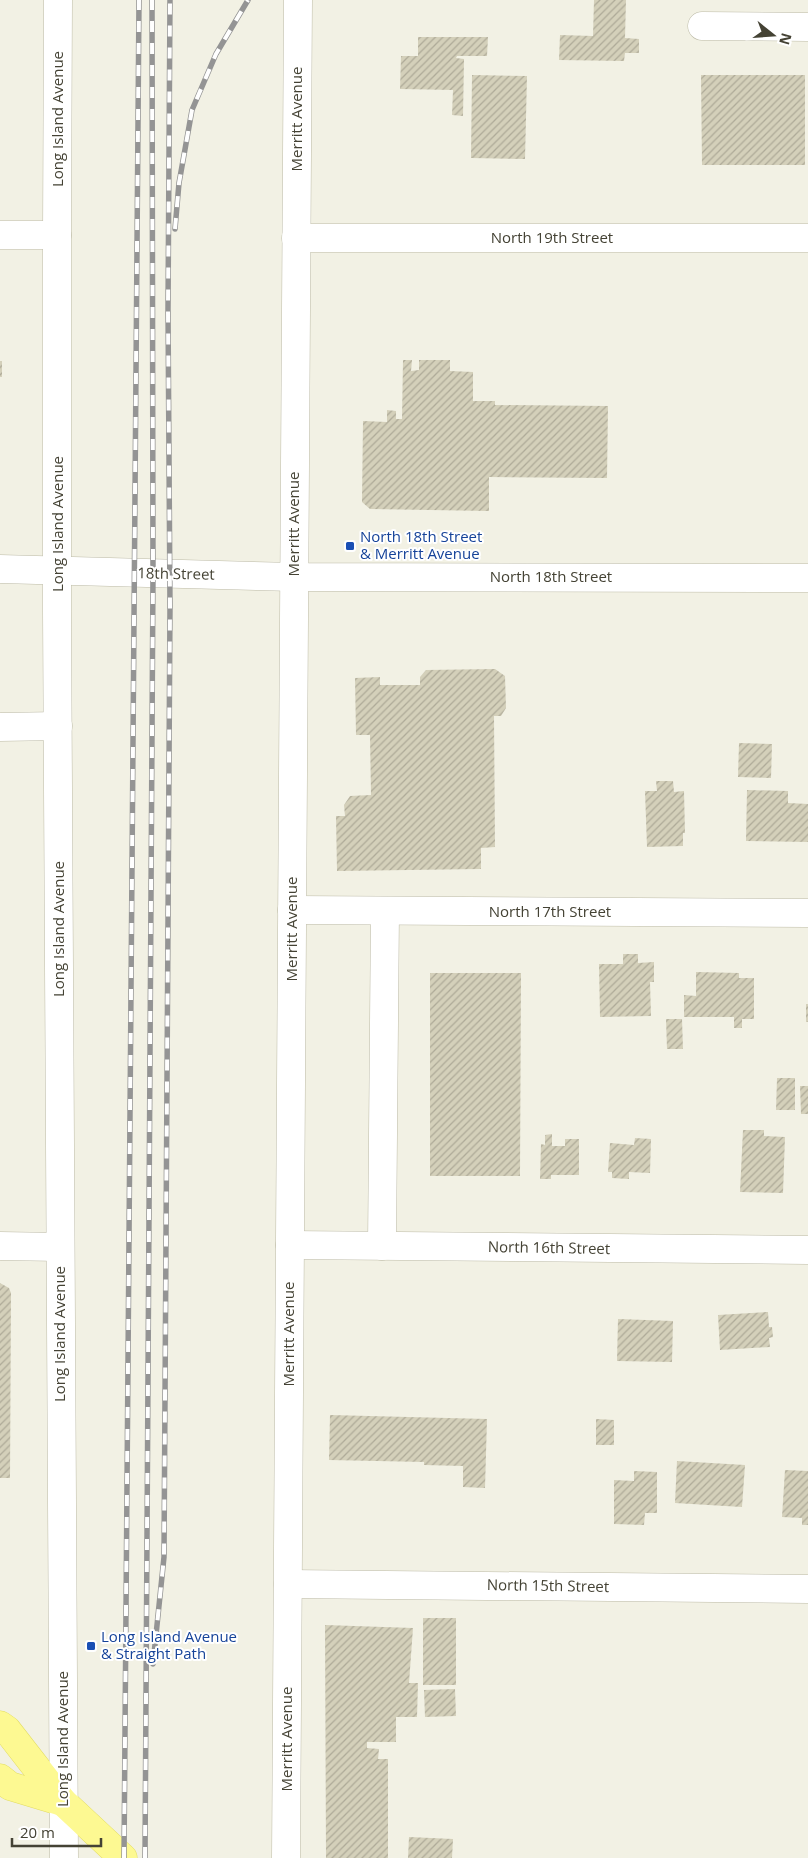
<svg xmlns="http://www.w3.org/2000/svg" width="808" height="1858" viewBox="0 0 808 1858" font-family="'Open Sans',sans-serif">
<defs>
<pattern id="building-hatch" width="6" height="6" patternUnits="userSpaceOnUse" patternTransform="scale(1.25)"><rect width="6" height="6" fill="#d4d0ba"/><path d="M-1 1l2-2M0 6l6-6M5 7l2-2" fill="none" stroke="#aeaa98"/></pattern>
</defs>
<rect width="100%" height="100%" fill="#f2f1e4"/>
<g fill="url(#building-hatch)">
<polygon points="594,0 626,0 625,38 639,39 639,53 625,53 624,61 559,60 560,35 593,36"/>
<polygon points="418,37 488,37 487,56 457,56 456,58 464,59 463,116 452,115 453,90 400,89 401,56 418,56"/>
<polygon points="472,75 527,76 525,159 471,158"/>
<polygon points="701,75 805,75 805,165 702,165"/>
<polygon points="403,360 412,360 411,371 419,370 419,360 450,360 450,371 473,372 473,401 495,401 495,405 608,406 607,478 489,477 489,511 370,509 362,502 363,421 387,422 387,410 396,411 396,419 402,419"/>
<rect x="0" y="361" width="2" height="16"/>
<polygon points="495,669 505,676 506,708 501,716 494,716 495,847 481,848 481,869 337,871 336,816 345,816 344,805 350,796 371,795 370,735 356,735 355,678 380,677 380,685 420,685 420,677 426,670"/>
<polygon points="739,743 772,744 771,778 738,777"/>
<polygon points="656,781 673,781 674,792 684,791 685,833 683,833 683,846 647,847 645,791 657,791"/>
<polygon points="747,790 788,791 788,803 808,804 808,842 746,841"/>
<polygon points="623,954 638,954 638,963 654,962 654,982 650,982 651,1016 600,1017 599,964 623,964"/>
<polygon points="696,972 739,973 739,978 754,978 754,1019 742,1019 742,1028 734,1028 734,1017 684,1017 684,995 696,996"/>
<polygon points="430,973 521,973 520,1176 430,1176"/>
<rect x="806" y="1004" width="2" height="18"/>
<polygon points="666,1019 682,1019 683,1049 667,1049"/>
<polygon points="777,1078 795,1078 795,1110 776,1110"/>
<polygon points="800,1086 808,1086 808,1114 801,1114"/>
<polygon points="743,1130 764,1130 764,1136 785,1137 783,1193 740,1192"/>
<polygon points="552,1134 552,1146 565,1146 565,1139 579,1139 579,1175 551,1175 551,1179 540,1179 541,1144 545,1145 545,1135"/>
<polygon points="635,1138 651,1139 650,1173 629,1172 629,1179 612,1178 612,1172 608,1172 610,1143 634,1145"/>
<polygon points="0,1283 9,1288 11,1293 10,1478 0,1478"/>
<polygon points="768,1312 769,1327 772,1327 773,1337 769,1338 770,1347 720,1350 718,1315"/>
<polygon points="618,1319 673,1321 672,1362 617,1361"/>
<polygon points="330,1415 487,1419 485,1488 463,1487 463,1466 424,1465 424,1462 329,1460"/>
<polygon points="596,1419 614,1420 614,1445 596,1445"/>
<polygon points="677,1461 745,1465 742,1507 675,1503"/>
<polygon points="785,1470 808,1471 808,1525 802,1525 802,1518 782,1517"/>
<polygon points="634,1471 657,1472 657,1513 645,1513 644,1525 614,1524 614,1480 634,1481"/>
<rect x="423" y="1618" width="33" height="67"/>
<polygon points="325,1625 413,1628 409,1683 418,1683 417,1717 396,1717 396,1742 367,1742 367,1748 379,1749 378,1759 388,1759 388,1858 326,1858"/>
<polygon points="455,1689 456,1716 425,1717 424,1690"/>
<polygon points="409,1837 453,1839 452,1858 408,1858"/>
</g>
<g fill="none" stroke-linecap="round" stroke-linejoin="round">
<g stroke="#bdbba7" stroke-width="29">
<g id="minor">
<polyline points="58,0 57,235 57,611 64,1858"/>
<polyline points="702,26 808,27"/>
<polyline points="0,235 57,235"/>
<polyline points="296,238 808,238"/>
<polyline points="0,569 294,577 808,578"/>
<polyline points="0,727 58,726"/>
<polyline points="292,910 808,913"/>
<polyline points="290,1245 808,1250"/>
<polyline points="0,1246 60,1247"/>
<polyline points="382,1246 385,911"/>
<polyline points="288,1584 808,1589"/>
<polyline points="286,1858 298,0"/>
</g>
</g>
<g stroke="#e2dc62" stroke-width="29">
<g id="major">
<polyline points="0,1725 7,1730 63,1802 123,1858"/>
<polyline points="0,1778 10,1786 63,1802"/>
</g>
</g>
<use href="#minor" stroke="#fff" stroke-width="28"/>
<use href="#major" stroke="#fdf992" stroke-width="28"/>
<g stroke="#949494" stroke-width="5.5">
<g id="rail">
<polyline points="175,229 179,183 192,110 216,54 248,0"/>
<polyline points="153,1664 164,1557 170,606 168,309 170,0"/>
<polyline points="124,1858 139,0"/>
<polyline points="145,1858 153,574 152,0"/>
</g>
</g>
<use href="#rail" stroke="#fff" stroke-width="4" stroke-dasharray="11" stroke-linecap="butt"/>
</g>
<g fill="#1a4fb4" stroke="#fff" stroke-width="2">
<rect x="345" y="541" width="10" height="10" rx="2.5"/>
<rect x="86" y="1641" width="10" height="10" rx="2.5"/>
</g>
<g text-anchor="middle" stroke-width="4" stroke-linejoin="round" paint-order="stroke">
<g font-size="15" fill="#444234" stroke="#fff">
<text transform="translate(58 119) rotate(-90)" y="5">Long Island Avenue</text>
<text transform="translate(297 119) rotate(-90)" y="5">Merritt Avenue</text>
<text x="552" y="243">North 19th Street</text>
<text transform="translate(58 524) rotate(-90)" y="5">Long Island Avenue</text>
<text transform="translate(294 524) rotate(-90)" y="5">Merritt Avenue</text>
<text transform="translate(176 574) rotate(1)" y="5">18th Street</text>
<text x="551" y="582">North 18th Street</text>
<text x="550" y="917">North 17th Street</text>
<text transform="translate(59 929) rotate(-90)" y="5">Long Island Avenue</text>
<text transform="translate(292 929) rotate(-90)" y="5">Merritt Avenue</text>
<text transform="translate(549 1248) rotate(1)" y="5">North 16th Street</text>
<text transform="translate(60 1334) rotate(-90)" y="5">Long Island Avenue</text>
<text transform="translate(289 1334) rotate(-90)" y="5">Merritt Avenue</text>
<text transform="translate(548 1586) rotate(1)" y="5">North 15th Street</text>
<text transform="translate(63 1739) rotate(-90)" y="5">Long Island Avenue</text>
<text transform="translate(287 1739) rotate(-90)" y="5">Merritt Avenue</text>
</g>
<g font-size="15" fill="#164399" stroke="#fff" text-anchor="start">
<text x="360" y="542">North 18th Street<tspan x="360" dy="17">&amp; Merritt Avenue</tspan></text>
<text x="101" y="1642">Long Island Avenue<tspan x="101" dy="17">&amp; Straight Path</tspan></text>
</g>
</g>
<g transform="translate(773 35) rotate(107)" stroke="#ffffff" stroke-width="4" paint-order="stroke">
<path d="M0-4L9 19L0 12L-9 19Z" fill="#444234"/>
<text y="-8" font-size="14" font-weight="bold" text-anchor="middle" fill="#444234">N</text>
</g>
<path d="M12 1838v8h89v-8" fill="none" stroke="#444234" stroke-width="2.5"/>
<text x="20" y="1838" font-size="15" fill="#444234" stroke="#ffffff" stroke-width="4" paint-order="stroke">20 m</text>
</svg>
